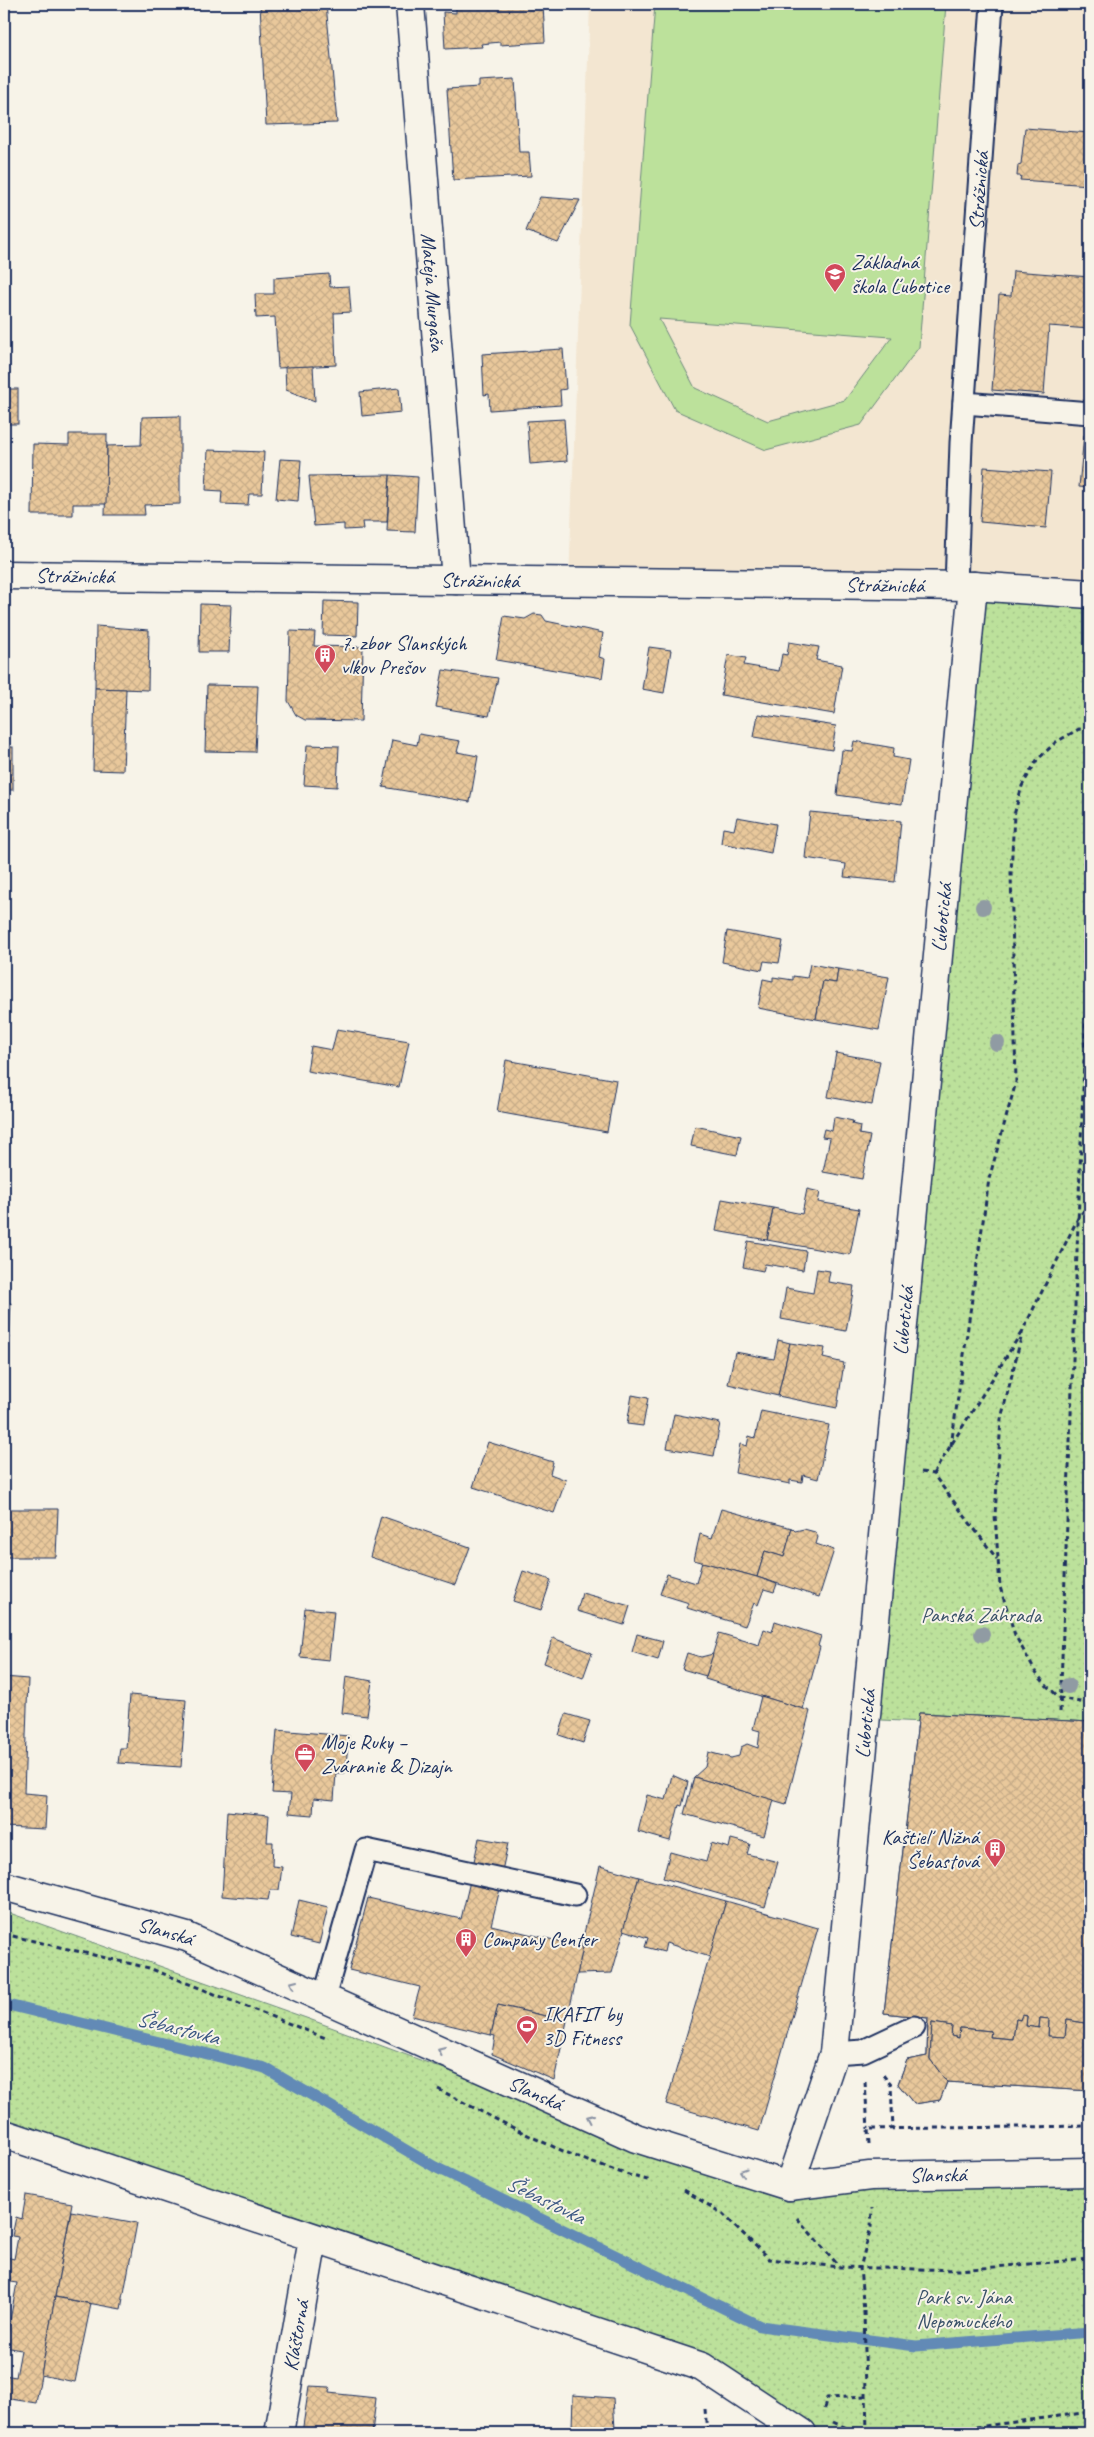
<svg xmlns="http://www.w3.org/2000/svg" width="1094" height="2437" viewBox="0 0 1094 2437" font-family="Caveat,sans-serif">
<defs>
<pattern id="park-dots" width="8" height="8" patternUnits="userSpaceOnUse" patternTransform="scale(1.25)"><rect width="8" height="8" fill="#bce19b"/><path d="M2 2h.1M6 6h.1" fill="none" stroke="#a1c188" stroke-width="1.8" stroke-linecap="round"/></pattern>
<pattern id="building-cross-hatch" width="8" height="8" patternUnits="userSpaceOnUse" patternTransform="scale(1.25)"><rect width="8" height="8" fill="#e9c89b"/><path d="M0 0l8 8M0 8l8-8" fill="none" stroke="#c7ac88"/></pattern>
</defs>
<rect width="100%" height="100%" fill="#f7f3e8"/>
<filter id="ink" filterUnits="userSpaceOnUse"><feTurbulence type="fractalNoise" baseFrequency=".02" numOctaves="2"/><feDisplacementMap in="SourceGraphic" scale="10" xChannelSelector="R" yChannelSelector="G"/><feConvolveMatrix kernelMatrix="1 2 1 2 8 2 1 2 1" color-interpolation-filters="sRGB"/></filter>
<g filter="url(#ink)">
<polygon fill="#f3e6d1" points="590,4 1090,4 1090,595 569,582"/>
<path fill="#bce19b" stroke="#6c887c" fill-rule="evenodd" d="M655,4H946L919,347L861,425L766,450L675,410L630,325ZM659,319L891,337H892L845,400L768,421L695,388Z"/>
<g fill="url(#park-dots)" stroke="#6c887c">
<polygon points="975,586 1090,595 1090,1730 861,1719"/>
<polygon points="4,1911 309,2019 775,2191 1090,2180 1090,2433 801,2433 702,2367 4,2143"/>
</g>
<g fill="none" stroke-linecap="round" stroke-linejoin="round">
<polyline stroke="#628ab6" stroke-width="11" points="4,2004 265,2068 435,2167 760,2326 916,2346 1090,2332"/>
</g>
<g fill="url(#building-cross-hatch)" stroke="#1b2f5e">
<polygon points="260,4 326,4 337,123 266,125"/>
<polygon points="456,4 543,4 545,42 500,45 500,42 481,44 482,47 445,49 443,12 456,13"/>
<polygon points="515,79 519,152 529,152 531,176 453,180 447,89 479,87 479,81"/>
<polygon points="1025,128 1090,133 1090,185 1020,180 1021,176 1017,176 1018,165 1021,164"/>
<polygon points="540,197 580,200 558,243 526,231"/>
<polygon points="1013,271 1090,277 1090,329 1049,326 1044,394 992,390 999,295 1011,296"/>
<polygon points="329,274 330,287 349,286 351,312 334,313 336,365 278,368 275,317 256,318 255,294 274,294 274,278"/>
<polygon points="563,349 566,389 560,390 561,405 490,410 489,394 484,395 482,354"/>
<polygon points="313,366 315,401 286,390 285,367"/>
<polygon points="399,388 401,412 362,416 360,392"/>
<rect x="4" y="389" width="14" height="35"/>
<polygon points="180,416 180,504 144,505 145,515 105,515 107,446 141,445 142,417"/>
<polygon points="564,419 567,461 530,464 527,421"/>
<polygon points="69,434 107,434 106,504 73,504 73,515 32,515 33,444 69,445"/>
<polygon points="1084,435 1090,435 1090,488 1079,487"/>
<polygon points="208,450 264,452 262,494 249,494 248,505 221,504 222,491 206,490"/>
<polygon points="280,459 301,460 298,501 276,499"/>
<polygon points="984,467 1051,472 1046,528 980,522"/>
<polygon points="390,475 418,477 415,532 387,531"/>
<polygon points="390,475 387,522 362,522 363,529 344,530 344,524 314,526 309,476"/>
<polygon points="324,601 358,602 357,636 323,635"/>
<polygon points="200,604 231,605 229,652 199,652"/>
<polygon points="534,614 542,615 546,621 603,633 599,657 605,659 602,678 496,660 504,616 525,619"/>
<polygon points="96,626 149,630 148,690 95,688"/>
<polygon points="290,631 315,632 314,646 363,647 361,721 305,720 296,715 288,701"/>
<polygon points="789,642 819,647 816,660 842,665 834,714 721,695 728,655 746,658 744,665 779,671 782,654 787,655"/>
<polygon points="649,647 671,650 664,693 642,689"/>
<polygon points="443,670 498,678 489,716 436,707"/>
<polygon points="207,685 258,686 255,752 205,751"/>
<polygon points="95,688 126,689 123,771 93,770"/>
<polygon points="758,714 836,726 832,750 754,737"/>
<polygon points="419,734 460,741 457,752 478,756 470,802 383,787 392,740 417,745"/>
<polygon points="854,741 894,748 893,757 909,760 902,804 837,795 842,750 852,751"/>
<polygon points="307,745 339,746 337,787 304,785"/>
<rect x="4" y="747" width="9" height="43"/>
<polygon points="810,812 901,821 895,882 844,877 846,864 805,858"/>
<polygon points="737,817 776,824 771,853 721,843 723,828 734,830"/>
<polygon points="727,931 783,941 779,963 764,961 762,970 722,962"/>
<polygon points="810,964 838,969 836,983 823,981 816,1019 758,1008 763,979 773,981 773,977 793,980 793,976 807,978"/>
<polygon points="838,969 889,977 879,1030 816,1019 823,981 836,983"/>
<polygon points="337,1029 409,1041 399,1087 307,1071 311,1046 332,1050"/>
<polygon points="836,1053 880,1061 872,1105 828,1097"/>
<polygon points="506,1060 616,1080 607,1132 497,1112"/>
<polygon points="834,1117 853,1121 852,1124 860,1126 859,1134 870,1136 862,1179 823,1172 830,1138 822,1137 824,1129 832,1131"/>
<polygon points="695,1126 741,1136 737,1155 691,1146"/>
<polygon points="807,1189 820,1192 818,1202 859,1209 850,1255 767,1240 773,1208 802,1214"/>
<polygon points="722,1199 773,1208 767,1240 716,1231"/>
<polygon points="748,1241 806,1251 803,1270 765,1264 763,1271 743,1267"/>
<polygon points="817,1269 830,1271 828,1282 854,1286 846,1331 781,1319 786,1288 813,1293"/>
<polygon points="4,1303 11,1303 9,1338 4,1338"/>
<polygon points="778,1340 790,1343 778,1396 728,1384 735,1352 774,1359"/>
<polygon points="790,1343 825,1348 823,1358 844,1363 837,1408 778,1396"/>
<polygon points="632,1395 648,1398 643,1426 627,1424"/>
<polygon points="761,1411 829,1425 818,1479 803,1475 802,1482 790,1480 790,1484 735,1473 740,1444 747,1446 749,1436 755,1438"/>
<polygon points="674,1414 720,1423 714,1456 667,1448"/>
<polygon points="488,1442 553,1462 550,1474 566,1480 554,1513 473,1487"/>
<polygon points="4,1509 58,1509 56,1557 4,1557"/>
<polygon points="721,1509 792,1528 784,1557 765,1551 757,1577 694,1560 700,1534 712,1538"/>
<polygon points="381,1516 470,1547 456,1585 370,1557"/>
<polygon points="792,1528 795,1531 804,1529 815,1532 818,1537 816,1544 834,1550 819,1597 757,1577 765,1551 784,1557"/>
<polygon points="702,1562 757,1577 777,1584 774,1592 764,1589 758,1605 754,1603 745,1626 687,1608 689,1603 660,1594 667,1574 696,1583"/>
<polygon points="523,1571 551,1580 541,1610 513,1601"/>
<polygon points="582,1593 630,1606 624,1625 577,1611"/>
<polygon points="305,1608 334,1611 329,1660 300,1657"/>
<polygon points="775,1621 821,1636 818,1646 820,1647 803,1709 705,1679 719,1633 759,1645 764,1629 772,1632"/>
<polygon points="637,1634 663,1641 658,1660 632,1652"/>
<polygon points="553,1638 592,1653 583,1678 544,1663"/>
<polygon points="687,1653 701,1657 713,1654 706,1676 682,1669"/>
<polygon points="346,1676 372,1681 367,1716 342,1713"/>
<polygon points="4,1677 28,1679 24,1793 47,1795 45,1829 4,1827"/>
<polygon points="130,1695 186,1700 181,1767 118,1763 120,1748 126,1748"/>
<polygon points="761,1696 810,1711 786,1804 694,1777 705,1767 708,1752 731,1758 739,1756 741,1747 747,1744 758,1748 760,1731 753,1729"/>
<polygon points="919,1713 1090,1722 1090,2091 947,2082 940,2100 914,2104 898,2084 907,2060 927,2056 928,2018 884,2013"/>
<polygon points="919,1713 1090,1722 1090,2024 1067,2020 1065,2037 1048,2036 1049,2019 1040,2018 1039,2028 1026,2026 1027,2016 1022,2015 1020,2020 1016,2019 1013,2039 990,2037 991,2031 960,2028 959,2038 951,2036 952,2026 932,2023 930,2059 947,2082 940,2100 914,2104 898,2084 907,2060 927,2056 928,2018 884,2013"/>
<polygon points="566,1714 590,1721 583,1743 559,1735"/>
<polygon points="277,1730 349,1736 345,1773 336,1773 334,1800 314,1798 313,1815 289,1813 291,1794 272,1793"/>
<polygon points="672,1775 688,1782 682,1806 679,1805 670,1841 638,1832 647,1795 666,1800"/>
<polygon points="694,1777 774,1800 764,1836 684,1814"/>
<polygon points="227,1811 269,1815 267,1842 273,1842 272,1866 282,1867 279,1890 270,1890 268,1900 222,1896"/>
<polygon points="479,1838 508,1843 502,1871 473,1866"/>
<polygon points="731,1839 750,1844 747,1854 778,1862 765,1907 663,1878 670,1852 706,1862 711,1843 729,1848"/>
<polygon points="600,1866 639,1877 612,1973 577,1974 583,1947 581,1946"/>
<polygon points="639,1877 726,1901 710,1957 666,1943 664,1952 645,1947 648,1938 623,1930"/>
<polygon points="470,1881 500,1889 491,1925 583,1947 567,2021 498,2005 491,2035 412,2016 420,1987 349,1970 368,1898 461,1919"/>
<polygon points="299,1900 328,1907 319,1944 291,1937"/>
<polygon points="726,1901 818,1928 759,2131 666,2104"/>
<polygon points="498,2005 567,2021 554,2080 492,2054 495,2036 491,2035"/>
<polygon points="1022,2015 1027,2016 1026,2026 1039,2028 1040,2018 1049,2019 1048,2036 1065,2037 1067,2020 1090,2024 1090,2091 947,2082 930,2059 932,2023 952,2026 951,2036 959,2038 960,2028 991,2031 990,2037 1013,2039 1016,2019 1020,2020"/>
<polygon points="26,2195 72,2203 36,2403 4,2398 4,2375 16,2377 21,2350 5,2347 17,2283 10,2282 10,2276 4,2275 4,2271 6,2257 14,2259 18,2237 12,2236 16,2217 22,2219"/>
<polygon points="71,2211 137,2223 121,2309 55,2297"/>
<polygon points="55,2297 91,2304 75,2382 41,2375"/>
<polygon points="309,2386 330,2387 329,2393 376,2398 372,2433 302,2433"/>
<polygon points="573,2395 613,2398 615,2429 572,2428"/>
</g>
<g fill="none" stroke-linecap="round" stroke-linejoin="round">
<g stroke="#1b2f5e" stroke-width="25">
<g id="service">
<polyline points="964,403 1090,413"/>
<path id="s1" d="M956,586L961,443L992,4"/>
<polyline points="324,1998 366,1850 575,1895"/>
<polyline points="834,2053 863,2051 914,2027"/>
</g>
</g>
<g stroke="#1b2f5e" stroke-width="31">
<g id="minor">
<path id="s2" d="M410,4L456,580"/>
<path id="s3" d="M4,575L973,586L1090,594"/>
<path id="s4" d="M4,1886L187,1937L636,2138L789,2186L870,2176L1090,2172"/>
<polyline points="4,2134 702,2367 802,2433"/>
<path id="s5" d="M789,2186L834,2053L973,586"/>
<path id="s6" d="M279,2433L313,2239"/>
</g>
</g>
<g stroke="#1b2f5e" stroke-width="3" stroke-dasharray="5 4" stroke-linecap="butt">
<polyline points="1090,1203 1078,1218 1023,1330 1001,1419 995,1515 1000,1587 1015,1635 1036,1673 1047,1686 1060,1698 1090,1704"/>
<polyline points="951,1446 989,1179 1016,1082 1011,873 1014,815 1022,786 1037,760 1056,742 1079,729 1090,730"/>
<polyline points="921,1472 933,1474 997,1559"/>
<polyline points="933,1474 1021,1333"/>
<polyline points="1060,1712 1090,899"/>
<polyline points="4,1934 149,1968 328,2039"/>
<polyline points="883,2075 891,2085 893,2128"/>
<polyline points="865,2082 868,2129"/>
<path d="M438,2089C505,2124 578,2164 652,2181"/>
<polyline points="869,2144 868,2129 1090,2126"/>
<polyline points="684,2190 723,2214 769,2259 839,2267 959,2270 1090,2259"/>
<polyline points="797,2218 839,2266"/>
<polyline points="705,2409 707,2433"/>
<polyline points="824,2409 827,2398 865,2396"/>
<polyline points="833,2422 858,2433"/>
<polyline points="867,2433 864,2311 860,2268 871,2227 872,2208"/>
<polyline points="931,2433 1090,2412"/>
</g>
<use href="#service" stroke="#f7f3e8" stroke-width="21"/>
<use href="#minor" stroke="#f7f3e8" stroke-width="28"/>
</g>
<g fill="#909ba3">
<circle cx="983" cy="907" r="8"/>
<circle cx="997" cy="1043" r="8"/>
<circle cx="982" cy="1634" r="8"/>
<circle cx="1068" cy="1686" r="8"/>
</g>
<defs><path id="oneway-chevron" d="M-2-3.5L2.5 0L-2 3.5" fill="none" stroke-width="1.6" stroke-linecap="round" stroke-linejoin="round" transform="scale(1.25)"/></defs>
<g stroke="#8991a3">
<use href="#oneway-chevron" transform="translate(293 1984) rotate(-156)"/>
<use href="#oneway-chevron" transform="translate(441 2051) rotate(-156)"/>
<use href="#oneway-chevron" transform="translate(590 2118) rotate(-156)"/>
<use href="#oneway-chevron" transform="translate(743 2172) rotate(-162)"/>
</g>
</g>
<defs>
<g id="school-pin" transform="scale(1.125)"><path d="M0 17L-7.5 6A9.5 9.5 0 1 1 7.5 6Z" fill="#d1495b" stroke="#f7f3e8"/><path d="M0-5L7-2L0 1L-7-2ZM-4 1L0 2.5L4 1V4Q0 6-4 4Z" fill="#fff"/></g>
<g id="building-pin" transform="scale(1.125)"><path d="M0 17L-7.5 6A9.5 9.5 0 1 1 7.5 6Z" fill="#d1495b" stroke="#f7f3e8"/><path d="M-4-6H4V6H1V3H-1V6H-4ZM-2.5-4.3h1.7v1.8h-1.7ZM.8-4.3h1.7v1.8H.8ZM-2.5-1h1.7V.8h-1.7ZM.8-1h1.7V.8H.8Z" fill="#fff"/></g>
<g id="office-pin" transform="scale(1.125)"><path d="M0 17L-7.5 6A9.5 9.5 0 1 1 7.5 6Z" fill="#d1495b" stroke="#f7f3e8"/><path d="M-6-3h4V-5.5h4V-3h4V5H-6ZM-1-4.5V-3h2v-1.5ZM-6 0V1H6V0Z" fill="#fff"/></g>
<g id="stadium-pin" transform="scale(1.125)"><path d="M0 17L-7.5 6A9.5 9.5 0 1 1 7.5 6Z" fill="#d1495b" stroke="#f7f3e8"/><path d="M0-5a6.5 5 0 1 0 0 10a6.5 5 0 1 0 0-10ZM-3.5-1.8h7v3.6h-7Z" fill="#fff"/></g>
</defs>
<g fill-rule="evenodd">
<use href="#school-pin" x="835" y="274"/>
<use href="#building-pin" x="325" y="655"/>
<use href="#office-pin" x="305" y="1754"/>
<use href="#building-pin" x="995" y="1849"/>
<use href="#building-pin" x="466" y="1939"/>
<use href="#stadium-pin" x="527" y="2026"/>
</g>
<g text-anchor="middle" stroke-width="4" stroke-linejoin="round" paint-order="stroke">
<g font-size="21" fill="#1b2f5e" stroke="#f7f3e8">
<text dy="7" stroke="none"><textPath href="#s1" startOffset="396">Strážnická</textPath></text>
<text dy="7" stroke="none"><textPath href="#s2" startOffset="289">Mateja Murgaša</textPath></text>
<text dy="7" stroke="none"><textPath href="#s3" startOffset="71">Strážnická</textPath></text>
<text dy="7" stroke="none"><textPath href="#s3" startOffset="476">Strážnická</textPath></text>
<text dy="7" stroke="none"><textPath href="#s3" startOffset="881">Strážnická</textPath></text>
<text dy="7" stroke="none"><textPath href="#s5" startOffset="1281">Ľubotická</textPath></text>
<text dy="7" stroke="none"><textPath href="#s5" startOffset="876">Ľubotická</textPath></text>
<text dy="7" stroke="none"><textPath href="#s5" startOffset="471">Ľubotická</textPath></text>
<text dy="7" stroke="none"><textPath href="#s4" startOffset="168">Slanská</textPath></text>
<text dy="7" stroke="none"><textPath href="#s4" startOffset="572">Slanská</textPath></text>
<text dy="7" stroke="none"><textPath href="#s4" startOffset="992">Slanská</textPath></text>
<text dy="7" stroke="none"><textPath href="#s6" startOffset="99">Kláštorná</textPath></text>
</g>
<g font-size="21" fill="#1b2f5e" stroke="#f7f3e8" text-anchor="start">
<text x="851" y="269">Základná<tspan x="851" dy="24">škola Ľubotice</tspan></text>
<text x="341" y="650">7. zbor Slanských<tspan x="341" dy="24">vlkov Prešov</tspan></text>
<text x="321" y="1749">Moje Ruky –<tspan x="321" dy="24">Zváranie &amp; Dizajn</tspan></text>
<text x="979" y="1844" text-anchor="end">Kaštieľ Nižná<tspan x="979" dy="24">Šebastová</tspan></text>
<text x="482" y="1946">Company Center</text>
<text x="543" y="2021">IKAFIT by<tspan x="543" dy="24">3D Fitness</tspan></text>
</g>
<g font-size="21" fill="#3b536a" stroke="#f7f3e8">
<text x="981" y="1622">Panská Záhrada</text>
<text x="964" y="2304">Park sv. Jána<tspan x="964" dy="24">Nepomuckého</tspan></text>
</g>
<g font-size="22" font-style="italic" fill="#395582" stroke="#f7f3e8">
<text transform="translate(178 2027) rotate(14)" y="8">Šebastovka</text>
<text transform="translate(546 2199) rotate(26)" y="8">Šebastovka</text>
</g>
</g>
<rect width="1094" height="2437" fill="none" stroke="#f7f3e8" stroke-width="20"/>
<rect x="10" y="10" width="1074" height="2417" fill="none" stroke="#1b2f5e" stroke-width="2" filter="url(#ink)"/>
</svg>
